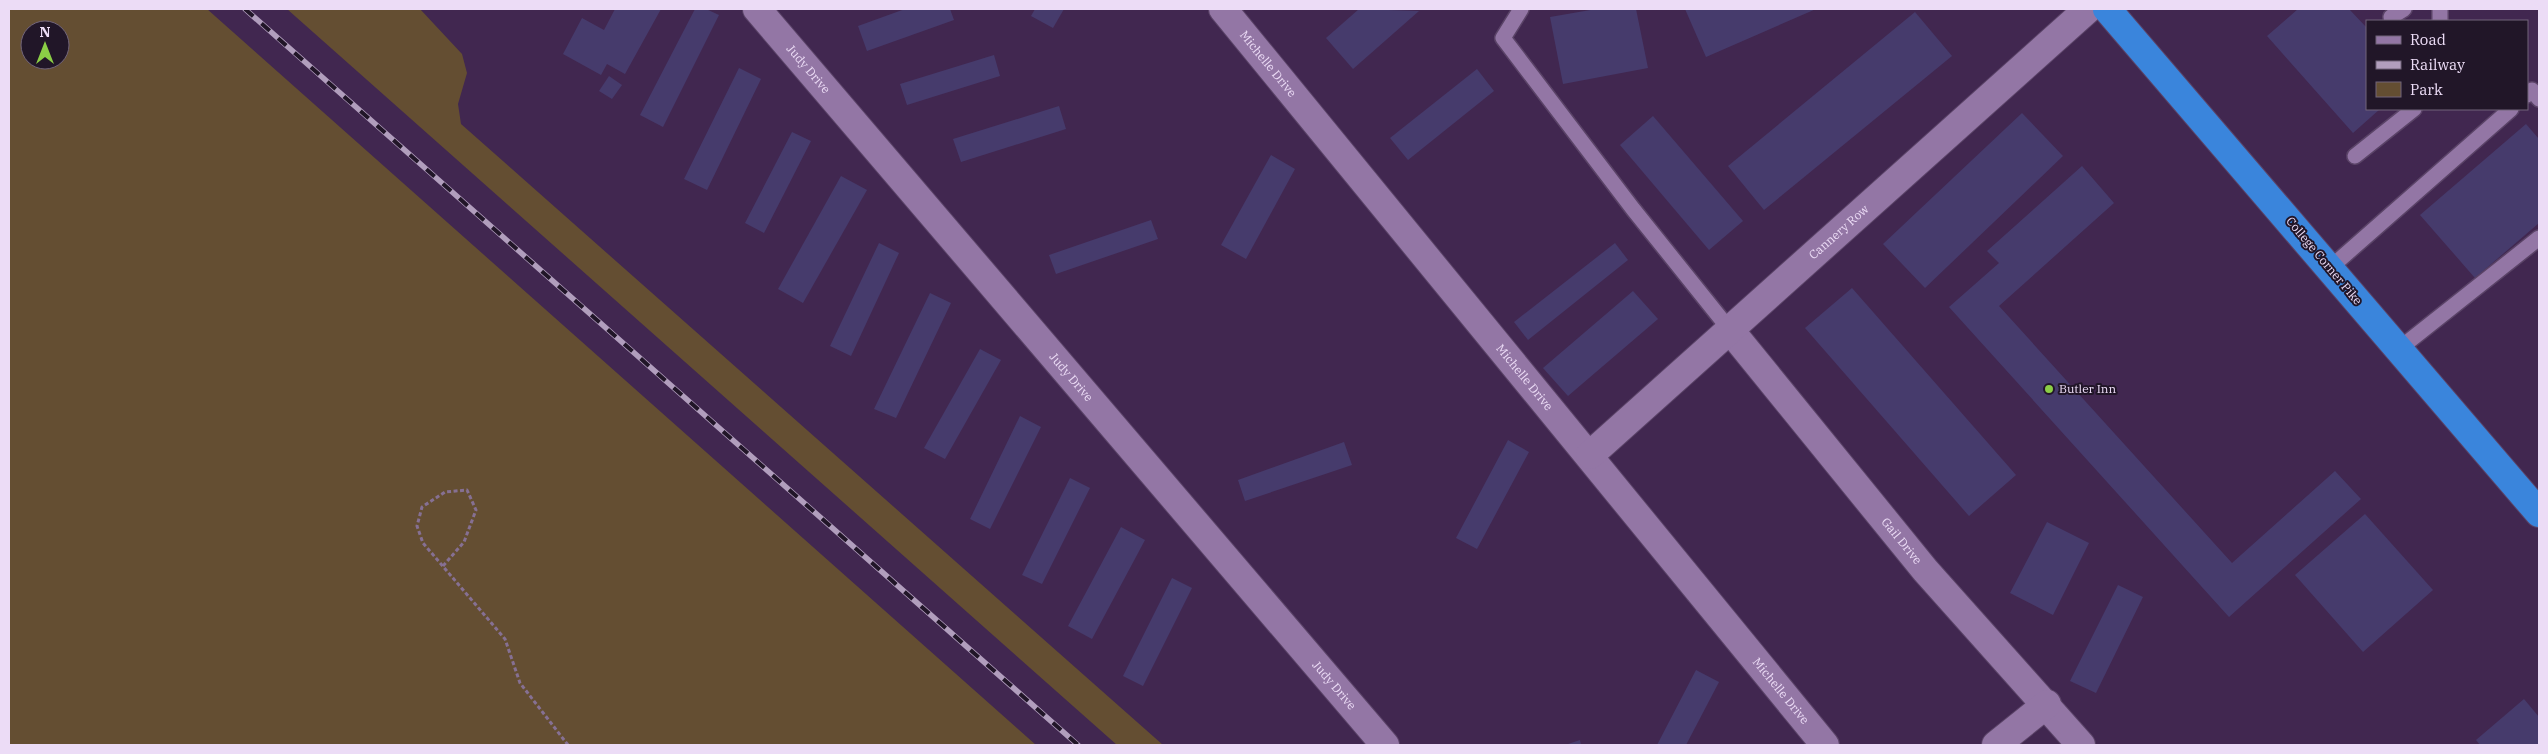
<svg xmlns="http://www.w3.org/2000/svg" width="2548" height="754" viewBox="0 0 2548 754" font-family="'IBM Plex Serif',serif">
<rect width="100%" height="100%" fill="#412750"/>
<g fill="#644e32" fill-rule="evenodd">
<path d="M9,9H207L1036,745H9ZM30,30H60V60H30Z"/>
<polygon points="287,9 420,9 462,54 467,73 458,104 461,124 1163,745 1117,745"/>
</g>
<g fill="#463b6c">
<polygon points="615,9 661,9 625,74 607,64 601,75 563,54 582,18 604,30"/>
<polygon points="695,9 706,9 719,15 663,127 640,115"/>
<polygon points="905,9 950,9 954,20 867,51 858,26"/>
<polygon points="1035,9 1064,9 1053,28 1031,16"/>
<polygon points="1359,9 1419,11 1353,69 1326,38"/>
<polygon points="1596,9 1636,9 1648,68 1563,84 1550,17"/>
<polygon points="1685,9 1816,9 1706,57"/>
<polygon points="2298,9 2349,9 2367,28 2367,109 2380,109 2353,133 2267,36"/>
<polygon points="1915,12 1952,56 1764,210 1728,166"/>
<polygon points="994,55 1000,76 907,105 900,84"/>
<polygon points="739,68 761,79 707,190 684,179"/>
<polygon points="1477,69 1494,91 1408,160 1390,138"/>
<polygon points="609,76 622,85 612,99 599,91"/>
<polygon points="1059,106 1066,129 961,162 953,139"/>
<polygon points="2022,113 2063,156 1925,288 1883,244"/>
<polygon points="1653,116 1743,221 1709,250 1620,145"/>
<polygon points="2526,124 2539,139 2539,223 2475,278 2420,215"/>
<polygon points="792,132 811,141 764,233 745,223"/>
<polygon points="1271,155 1295,169 1246,259 1221,245"/>
<polygon points="2082,166 2114,203 1999,306 2232,563 2335,471 2361,499 2229,617 1949,307 1999,263 1987,251"/>
<polygon points="841,176 867,190 803,303 778,289"/>
<polygon points="1151,220 1158,239 1056,274 1049,255"/>
<polygon points="879,243 899,253 851,356 830,346"/>
<polygon points="1615,243 1628,260 1528,340 1514,322"/>
<polygon points="1852,288 2016,475 1969,516 1805,328"/>
<polygon points="1633,291 1658,319 1568,396 1543,368"/>
<polygon points="930,293 951,303 896,418 874,409"/>
<polygon points="980,349 1001,360 945,459 924,448"/>
<polygon points="1020,416 1041,427 990,529 970,519"/>
<polygon points="1508,440 1529,452 1477,549 1456,538"/>
<polygon points="1344,442 1352,465 1245,501 1238,480"/>
<polygon points="1070,478 1090,488 1042,584 1022,575"/>
<polygon points="2365,514 2433,590 2363,652 2295,575"/>
<polygon points="2047,522 2089,543 2053,615 2010,593"/>
<polygon points="1121,527 1145,540 1092,639 1068,626"/>
<polygon points="1172,578 1192,588 1143,686 1123,676"/>
<polygon points="2118,585 2143,597 2096,693 2070,681"/>
<polygon points="1696,670 1719,682 1686,745 1657,745"/>
<polygon points="2524,699 2539,717 2539,745 2480,745 2476,740"/>
<polygon points="1580,740 1581,745 1565,745"/>
</g>
<g fill="none" stroke-linecap="round" stroke-linejoin="round">
<g stroke="#5a4367" stroke-width="18">
<g id="service">
<polyline points="1521,9 1503,38 1633,209 1730,330"/>
<polyline points="2391,17 2404,9"/>
<polyline points="2440,21 2440,9"/>
<polyline points="2527,95 2532,90 2539,99"/>
<polyline points="2355,156 2414,109"/>
<polyline points="2330,268 2511,109"/>
<polyline points="2399,349 2539,238"/>
</g>
</g>
<g stroke="#5a4367" stroke-width="30">
<g id="minor">
<path id="s1" d="M757,9L1385,745"/>
<path id="s2" d="M1223,9L1825,745"/>
<path id="s3" d="M1730,330L1925,570L2081,745"/>
<path id="s4" d="M1590,455L2088,9"/>
<polyline points="1996,745 2047,704"/>
</g>
</g>
<g stroke="#5a4367" stroke-width="30">
<polyline id="trunk" points="2107,9 2539,513"/>
</g>
<polyline stroke="#867093" stroke-width="3" stroke-dasharray="4 2.5" stroke-linecap="butt" points="443,566 464,542 476,510 467,490 445,492 422,507 417,526 423,543 505,639 520,683 568,745"/>
<use href="#service" stroke="#9376a5" stroke-width="15"/>
<use href="#minor" stroke="#9376a5" stroke-width="28"/>
<use href="#trunk" stroke="#3a85dc" stroke-width="28"/>
<g stroke="#b19ebd" stroke-width="5.5">
<polyline id="rail" points="245,9 1078,745"/>
</g>
<use href="#rail" stroke="#211628" stroke-width="4" stroke-dasharray="11" stroke-linecap="butt"/>
</g>
<circle fill="#8bce46" stroke="#211628" stroke-width="2" cx="2049" cy="389" r="5"/>
<g text-anchor="middle" stroke-width="4" stroke-linejoin="round" paint-order="stroke">
<g font-size="12" fill="#ecdcf6" stroke="#211628">
<text dy="4" stroke="none"><textPath href="#s2" startOffset="71">Michelle Drive</textPath></text>
<text dy="4" stroke="none"><textPath href="#s1" startOffset="79">Judy Drive</textPath></text>
<text dy="4" stroke="none"><textPath href="#s4" startOffset="334">Cannery Row</textPath></text>
<text transform="translate(2324 261) rotate(50)" y="4">College Corner Pike</text>
<text dy="4" stroke="none"><textPath href="#s2" startOffset="476">Michelle Drive</textPath></text>
<text dy="4" stroke="none"><textPath href="#s1" startOffset="484">Judy Drive</textPath></text>
<text dy="4" stroke="none"><textPath href="#s3" startOffset="272">Gail Drive</textPath></text>
<text dy="4" stroke="none"><textPath href="#s1" startOffset="889">Judy Drive</textPath></text>
<text dy="4" stroke="none"><textPath href="#s2" startOffset="881">Michelle Drive</textPath></text>
</g>
<g font-size="12" fill="#ecdcf6" stroke="#211628" text-anchor="start">
<text x="2059" y="393">Butler Inn</text>
</g>
</g>
<rect width="2548" height="754" fill="none" stroke="#ecdcf6" stroke-width="20"/>
<rect x="2366" y="20" width="162" height="90" fill="#211628" stroke="#72657a"/>
<rect x="2376" y="36" width="25" height="8" fill="#9376a5" stroke="#72657a"/>
<text x="2410" y="45" font-size="15" fill="#ecdcf6">Road</text>
<rect x="2376" y="61" width="25" height="8" fill="#b19ebd" stroke="#72657a"/>
<text x="2410" y="70" font-size="15" fill="#ecdcf6">Railway</text>
<rect x="2376" y="82" width="25" height="15" fill="#644e32" stroke="#72657a"/>
<text x="2410" y="95" font-size="15" fill="#ecdcf6">Park</text>
<g transform="translate(45 45)"><circle r="24" fill="#211628" stroke="#72657a"/>
<path d="M0-4L9 19L0 12L-9 19Z" fill="#8bce46"/>
<text y="-8" font-size="14" font-weight="bold" text-anchor="middle" fill="#ecdcf6">N</text>
</g>
</svg>
